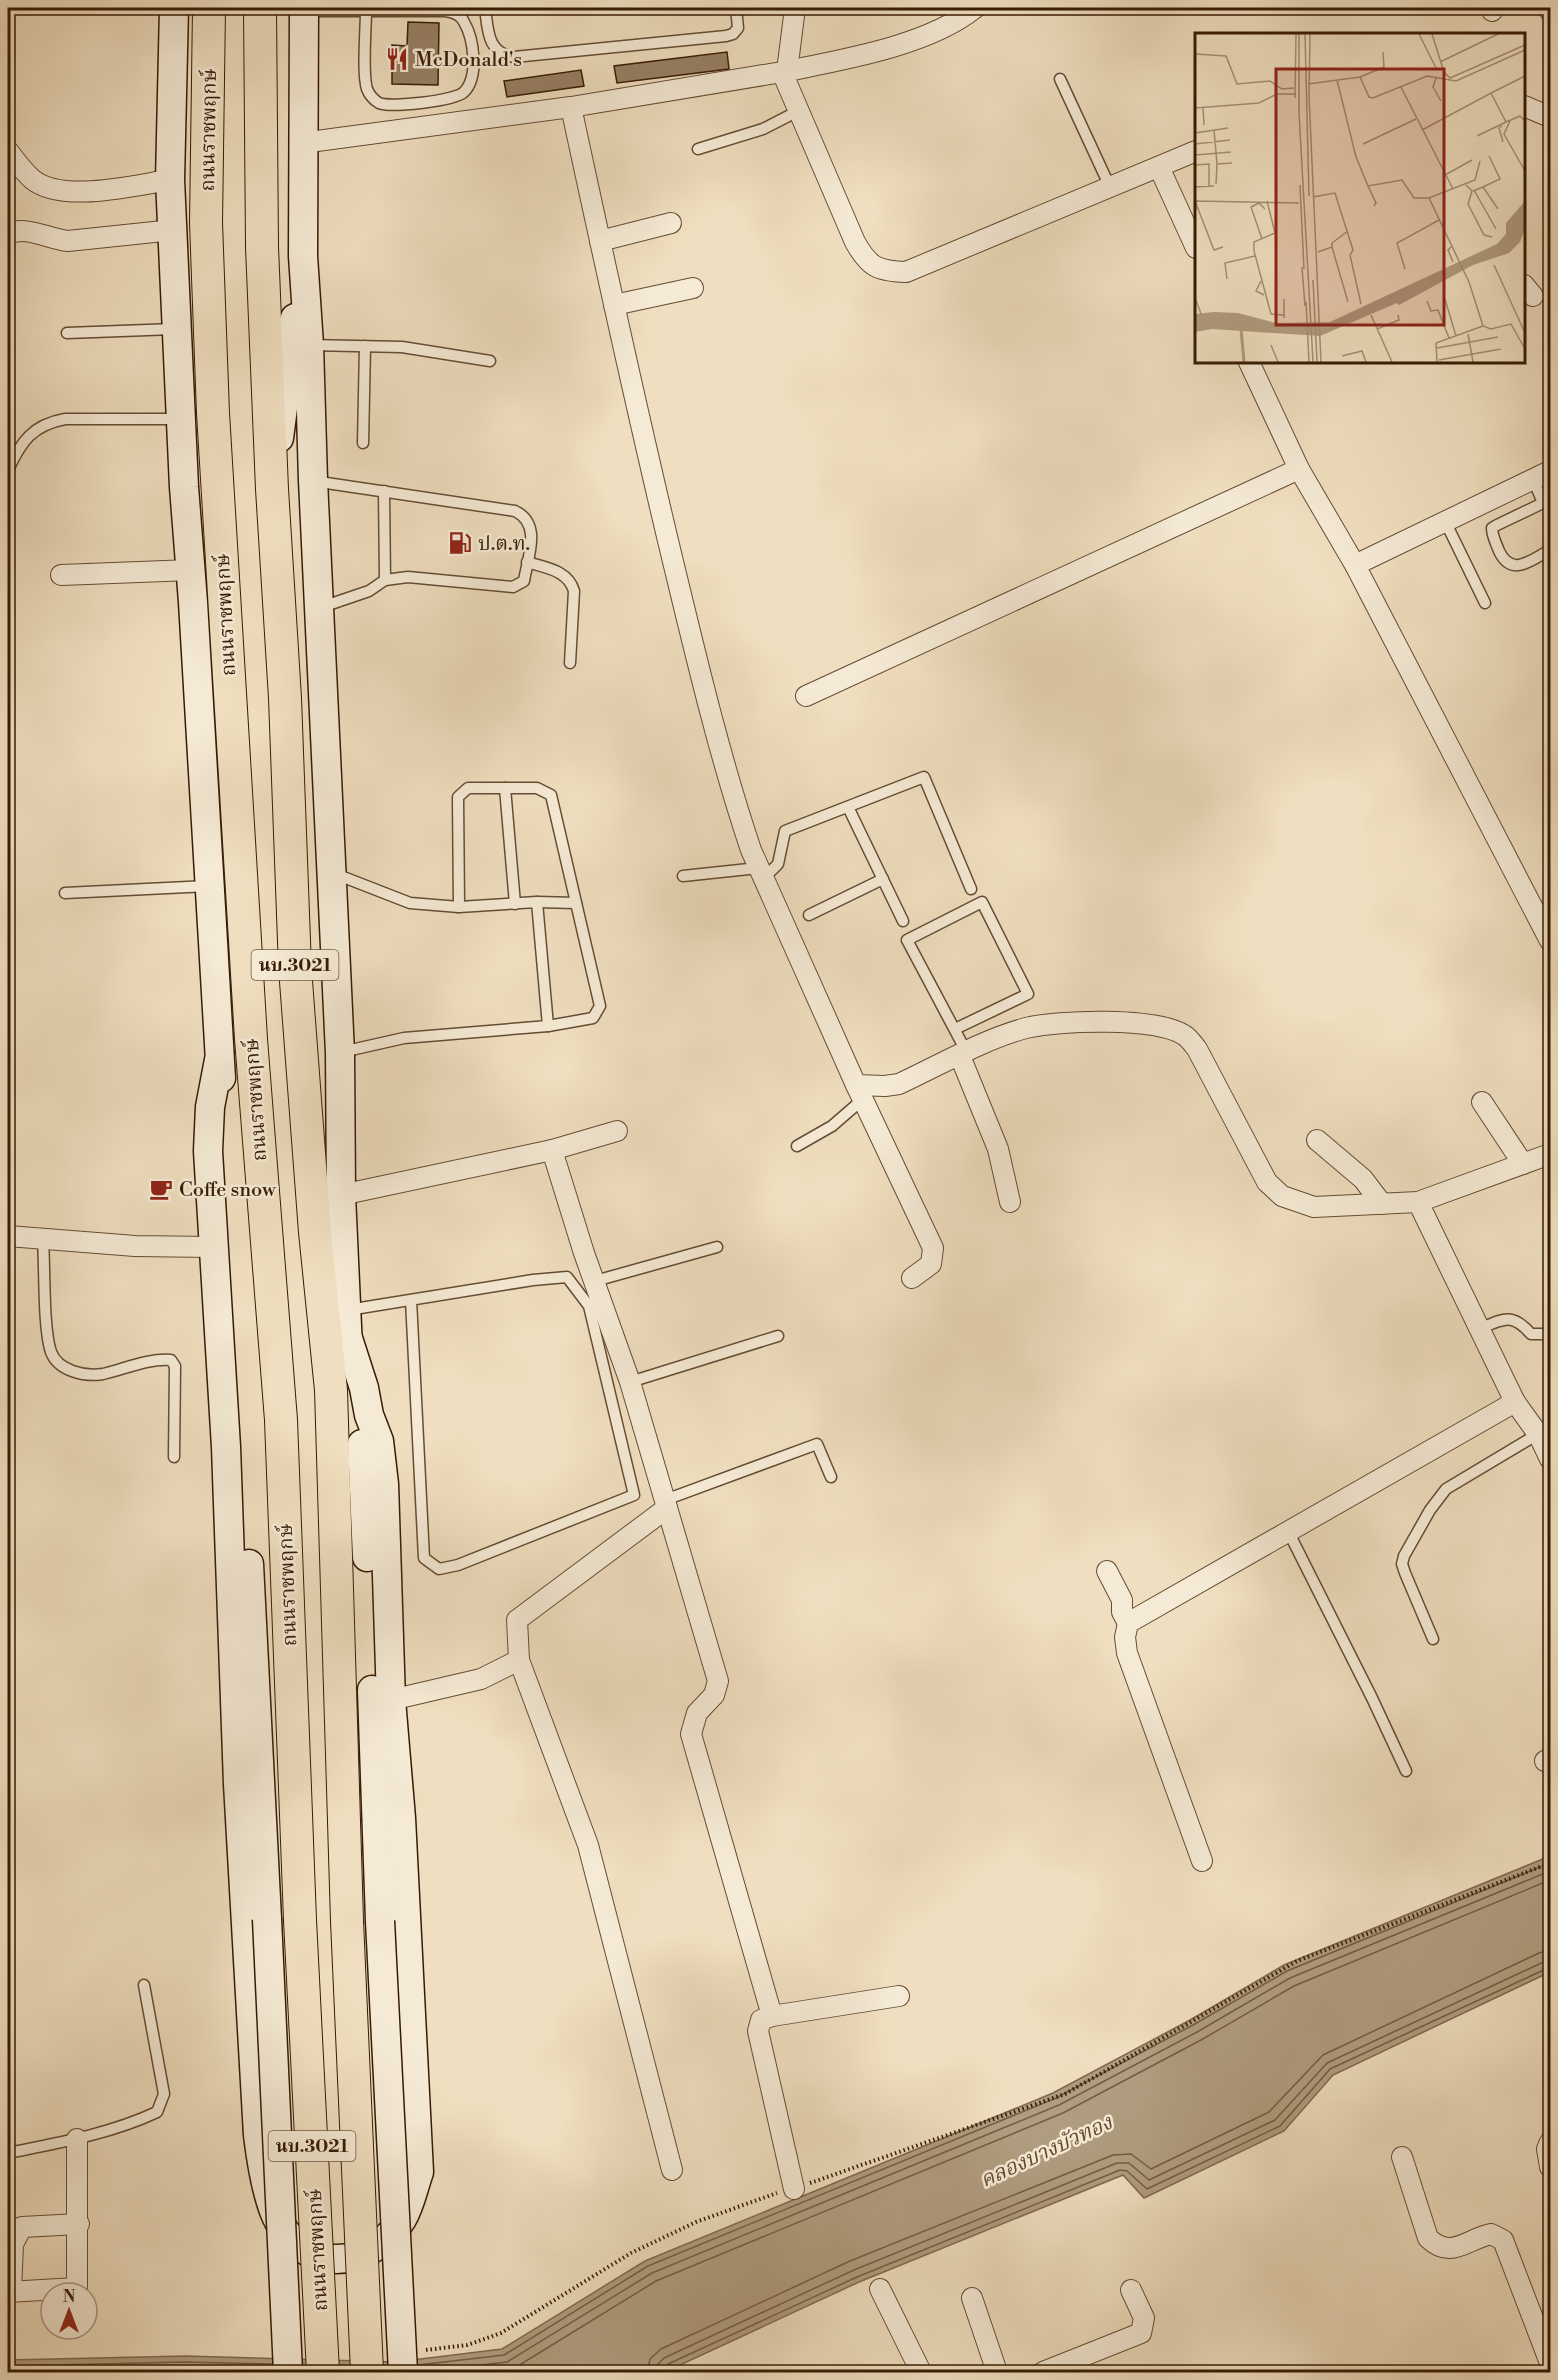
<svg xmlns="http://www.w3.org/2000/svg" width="1558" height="2380" viewBox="0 0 1558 2380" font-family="'Libre Bodoni','Noto Serif Thai',serif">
<rect width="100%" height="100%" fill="#efdebf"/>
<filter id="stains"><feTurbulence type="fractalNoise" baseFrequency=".00333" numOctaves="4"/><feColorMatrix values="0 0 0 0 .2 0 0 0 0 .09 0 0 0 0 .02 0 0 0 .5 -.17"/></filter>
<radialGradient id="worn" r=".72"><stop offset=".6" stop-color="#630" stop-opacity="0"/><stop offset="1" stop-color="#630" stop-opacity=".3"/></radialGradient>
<polygon fill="#b09c7f" stroke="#80684e" stroke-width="1.5" points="1550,1856 1550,1972 1333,2075 1284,2131 1144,2198 1123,2175 859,2282 665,2372 8,2372 8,2360 186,2356 396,2362 502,2349 645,2261 1053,2093 1190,2020 1284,1965"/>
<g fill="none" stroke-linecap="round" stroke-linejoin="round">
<g stroke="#745c42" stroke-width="1.5">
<polyline points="418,2365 504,2355 648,2266 1056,2098 1193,2025 1287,1971 1550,1863"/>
<polyline points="8,2366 186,2362 272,2364"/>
<polyline points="57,2372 186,2369 272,2372"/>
<polyline points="420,2372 507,2362 652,2273 1059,2105 1197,2032 1290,1978 1550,1871"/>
<polyline points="497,2372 513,2369 656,2281 1063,2113 1201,2040 1294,1986 1550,1880"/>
<polyline points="647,2372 650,2359 661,2349 850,2261 1113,2155 1131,2154 1151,2169 1269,2112 1323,2055 1539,1953 1550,1950"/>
<polyline points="656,2372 658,2364 664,2358 854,2270 1117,2163 1129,2163 1149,2180 1275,2120 1327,2063 1550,1959"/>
<polyline points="664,2372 668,2364 857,2277 1120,2170 1127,2171 1147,2189 1280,2126 1330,2069 1550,1967"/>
</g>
</g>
<g fill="#978065" stroke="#371b04" stroke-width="1.5">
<polygon points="408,22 439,23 438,85 392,84 392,45 407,46"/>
<polygon points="727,52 729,69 617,83 614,66"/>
<polygon points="581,70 584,86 507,97 504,81"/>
</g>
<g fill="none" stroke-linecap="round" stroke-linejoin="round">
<g stroke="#654c33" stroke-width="13">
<g id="lane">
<path d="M485,8C488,30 487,53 514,57L726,36L733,34L738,28L736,8"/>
<path d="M304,11H445C453,12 461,15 464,22C474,39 479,77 464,92C455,101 390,108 379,103C374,100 369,94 367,89C362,73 366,29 366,10V8"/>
<polyline points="1060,79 1110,187"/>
<polyline points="698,149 763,129 800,110"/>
<polyline points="67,333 174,329"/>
<polyline points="309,345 402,347 490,361"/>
<polyline points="363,443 365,346"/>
<path d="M8,470C21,442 32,425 65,419H180"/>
<polyline points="1533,479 1543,503 1550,499"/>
<path d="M313,481L515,511C542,524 528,556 524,581L513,587L408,577L385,580L369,591L322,607"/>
<polyline points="384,491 385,580"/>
<path d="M1543,503L1497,525L1492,528C1492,536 1496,543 1499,551C1512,578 1531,560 1550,550"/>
<polyline points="1445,521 1485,603"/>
<path d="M527,562C546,568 568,570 574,591L570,663"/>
<polyline points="505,788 515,904"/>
<polyline points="848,807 903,921"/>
<polyline points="333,873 410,903 459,907 537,902 548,1026 404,1038 342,1052"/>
<polyline points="683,876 758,868"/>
<polyline points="763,879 778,864 785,831 924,777 971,889"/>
<polyline points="65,893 208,886"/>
<polyline points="537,902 576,903"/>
<polyline points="459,907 458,797 468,788 537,788 551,795 600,1006 593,1018 548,1026"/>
<polyline points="809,915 883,879"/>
<polyline points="955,1029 1028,994 982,902 907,940 967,1053"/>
<polyline points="797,1146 832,1126 862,1100"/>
<path d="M43,1241C45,1268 43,1329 51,1352C58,1371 85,1377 103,1374C125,1369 148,1358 171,1360L175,1366L174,1457"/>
<polyline points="595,1281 717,1247"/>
<polyline points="348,1310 533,1280 567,1277 589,1306 634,1495 458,1565 439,1569 424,1558 411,1300"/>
<path d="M1479,1329C1503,1319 1512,1312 1531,1334H1550"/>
<polyline points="630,1382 778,1336"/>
<polyline points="665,1500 817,1444 831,1477"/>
<polyline points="1289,1533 1372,1698 1406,1771"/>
<polyline points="1433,1639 1405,1573 1402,1564 1404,1556 1430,1510 1446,1489 1538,1434"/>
<path d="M8,2153C58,2143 110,2134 157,2112L164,2094L144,1985"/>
</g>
</g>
<g stroke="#654c33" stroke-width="22">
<g id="street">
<polyline points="1490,8 1492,11"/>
<polyline points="1549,8 1550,11"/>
<polyline points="787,71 795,8"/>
<path d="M782,72C841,60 928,46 975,8"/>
<polyline points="1524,106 1550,117"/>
<path d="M571,107C605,265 639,422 677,578C699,669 721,761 751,850L856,1085L885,1086L899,1084C940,1065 982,1040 1026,1028C1058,1020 1156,1017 1184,1035C1189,1038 1193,1044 1197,1049L1267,1182L1282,1196L1314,1207L1418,1202L1550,1154"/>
<path d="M302,143L571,107L782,72L855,242C869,267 877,271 906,272L1196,151"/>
<path d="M8,151C15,160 23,171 32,179C62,204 134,185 170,180"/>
<polyline points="1159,167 1196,248"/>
<path d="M8,234C26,225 48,239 68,241L173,230"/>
<polyline points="600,241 671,223"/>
<polyline points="1524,285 1533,296"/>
<polyline points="614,305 693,288"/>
<polyline points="1249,362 1299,469 1355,565 1550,941"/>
<polyline points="1355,565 1550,471"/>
<polyline points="61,575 191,570"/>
<polyline points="806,696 1299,469"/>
<polyline points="960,1056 998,1149 1010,1202"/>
<polyline points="856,1085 933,1248 931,1264 912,1278"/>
<polyline points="1482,1102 1523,1164"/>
<polyline points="1317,1140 1363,1179 1382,1204"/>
<polyline points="552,1150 617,1131"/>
<polyline points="341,1195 552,1150 584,1253 630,1382 718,1681 714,1695 697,1713 691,1734 772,2016 761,2020 758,2031 794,2189"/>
<polyline points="1418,1202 1515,1402 1538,1434 1550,1459"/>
<polyline points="8,1236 135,1246 212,1247"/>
<polyline points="1107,1571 1122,1600 1122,1612 1128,1623"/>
<polyline points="519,1660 588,1845 672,2170"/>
<polyline points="391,1700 481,1679 519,1660 517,1620 667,1508"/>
<polyline points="1545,1761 1550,1758"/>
<polyline points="1202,1861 1127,1653 1125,1637 1128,1623 1515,1402"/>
<polyline points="772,2016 899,1996"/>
<polyline points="1550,2142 1547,2149 1550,2167"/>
<path d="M1402,2157L1428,2238C1451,2260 1465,2240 1491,2234L1503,2240L1550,2363"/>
<polyline points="880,2289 921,2372"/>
<polyline points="8,2292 76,2288"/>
<polyline points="11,2292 13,2244 22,2227 79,2224"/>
<polyline points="77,2293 77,2139"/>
<polyline points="972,2298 997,2372"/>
<polyline points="1043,2372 1141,2333 1144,2318 1131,2290"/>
</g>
</g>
<g stroke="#371b04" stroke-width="31">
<g id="secondary">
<polyline points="174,8 170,180 184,487 193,602 221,1078"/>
<polyline points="304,8 303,256 309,345 313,480 340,1053 341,1195 348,1348"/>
<polyline points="279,438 295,318"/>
<path d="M219,1060L210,1107L208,1151L226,1447L238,1784L258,2135C261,2160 265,2187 274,2211C299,2274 368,2273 402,2219C410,2206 414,2186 419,2172L401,1818L391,1700L384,1484L379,1441L369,1415L364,1388L345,1329"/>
<polyline points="362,1444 367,1557"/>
<polyline points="249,1564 267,1919"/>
<polyline points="372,1690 380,1921"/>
</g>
</g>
<g stroke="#371b04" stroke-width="34">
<g id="primary">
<polyline points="209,8 206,223 213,413 251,1039 281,1420 300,1920"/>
<polyline points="260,8 262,247 272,489 285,698 295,968 315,1232 331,1390 347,1921"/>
</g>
</g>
<g stroke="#371b04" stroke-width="4" stroke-dasharray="1.5 3" stroke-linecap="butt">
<polyline points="810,2183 1065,2094 1297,1961 1550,1863"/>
<polyline points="426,2350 467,2345 501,2333 631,2253 696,2222 777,2193"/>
<polyline points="8,2372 18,2372"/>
<polyline points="195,2372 236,2372 266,2367"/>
</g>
<use href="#lane" stroke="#f5ead5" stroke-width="10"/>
<use href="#street" stroke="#f5ead5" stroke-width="20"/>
<use href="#secondary" stroke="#f5ead5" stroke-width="28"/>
<use href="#primary" stroke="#efdebf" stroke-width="32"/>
<g stroke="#371b04" stroke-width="31" stroke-linecap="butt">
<g id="secondary-bridge">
<polyline points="267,1919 288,2372"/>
<polyline points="380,1921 403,2372"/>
</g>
</g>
<g stroke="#371b04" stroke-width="34" stroke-linecap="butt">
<g id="primary-bridge">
<polyline points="300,1920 323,2372"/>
<polyline points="347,1921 367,2372"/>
</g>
</g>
<use href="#secondary-bridge" stroke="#f5ead5" stroke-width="28"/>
<use href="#primary-bridge" stroke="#efdebf" stroke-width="32"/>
</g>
<defs>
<g id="restaurant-bare" transform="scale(1.8)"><path d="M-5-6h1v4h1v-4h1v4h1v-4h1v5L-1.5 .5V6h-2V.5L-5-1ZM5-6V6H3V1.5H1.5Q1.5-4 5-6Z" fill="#8f2418" stroke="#f5ead5" stroke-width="2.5" paint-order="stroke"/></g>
<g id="fuel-bare" transform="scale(1.8)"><path d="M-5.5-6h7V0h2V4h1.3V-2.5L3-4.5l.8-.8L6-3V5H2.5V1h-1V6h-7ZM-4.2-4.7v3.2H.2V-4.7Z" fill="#8f2418" stroke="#f5ead5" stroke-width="2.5" paint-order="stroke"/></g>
<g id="cafe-bare" transform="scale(1.8)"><path d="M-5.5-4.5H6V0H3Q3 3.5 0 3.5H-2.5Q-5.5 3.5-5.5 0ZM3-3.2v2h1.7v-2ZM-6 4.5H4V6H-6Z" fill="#8f2418" stroke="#f5ead5" stroke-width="2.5" paint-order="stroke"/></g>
</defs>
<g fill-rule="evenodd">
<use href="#restaurant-bare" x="397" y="59"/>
<use href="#fuel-bare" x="460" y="543"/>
<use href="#cafe-bare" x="161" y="1189"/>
</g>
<g text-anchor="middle" stroke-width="5" stroke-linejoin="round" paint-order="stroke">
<g fill="#f5ead5" stroke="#705943" stroke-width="1.5">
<rect x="251.5" y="950" width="87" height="30" rx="4.5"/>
<rect x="268.5" y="2131" width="87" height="30" rx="4.5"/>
</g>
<g font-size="18" font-weight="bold" fill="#371b04">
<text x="295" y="971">นบ.3021</text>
<text x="312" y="2152">นบ.3021</text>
</g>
<g font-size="20" fill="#371b04" stroke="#f5ead5" text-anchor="start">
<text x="415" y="66">McDonald's</text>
<text x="478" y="550">ป.ต.ท.</text>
<text x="179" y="1196">Coffe snow</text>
</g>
<g font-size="20" fill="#371b04" stroke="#f5ead5">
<text transform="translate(208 130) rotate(-89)" y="7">ถนนราชพฤกษ์</text>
<text transform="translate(225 615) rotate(-93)" y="7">ถนนราชพฤกษ์</text>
<text transform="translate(255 1100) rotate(-94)" y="7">ถนนราชพฤกษ์</text>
<text transform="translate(287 1585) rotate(-92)" y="7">ถนนราชพฤกษ์</text>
<text transform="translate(317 2250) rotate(-93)" y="7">ถนนราชพฤกษ์</text>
</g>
<g font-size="21" font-style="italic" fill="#61482f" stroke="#f5ead5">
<text transform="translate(1046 2151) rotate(-25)" y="7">คลองบางบัวทอง</text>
</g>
</g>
<g transform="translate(1195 33)">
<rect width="330" height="330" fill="#efdebf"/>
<path d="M330,168V196L325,209L314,220L278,232L204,272L202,270L125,303L17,296L0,299V281L19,279L43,280L81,290L135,289L302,211L311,201V190Z" fill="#b09c7f"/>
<path fill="none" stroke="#b09c7f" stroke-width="3" d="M46,296L49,329"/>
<path fill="none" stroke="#a59074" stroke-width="1.5" d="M104,1V80L118,329M110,1L114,163M115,1L114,63L126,329M224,1L242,37M237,1L249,39L255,45L330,12M0,21L31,23L42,51L75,48L87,56L99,55M245,29L303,1M165,44L189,34L188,19M241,45L238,54L246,68M142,47L161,124L173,153L207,147L219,165H234L280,147L285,128M113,51L165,44L174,64L178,65L232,43L261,48L330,17M206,54L258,156M296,60L330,43M100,65L101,1M8,74L9,92M0,75L64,70L82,61H100M315,88L309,101L330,138M307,93L304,95L308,109M19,97L22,131M227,97L296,60L311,89L325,83L330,88M0,100L33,95M282,103L311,89M0,111L35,107M168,111L221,86M0,122L36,119M0,132L14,131V153M250,142L277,127M21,151L22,131L37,130M105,152L109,236M271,152L277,158L273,171L289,202L297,204M173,153L181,170L179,173M0,154L19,153M288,154L305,146L294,123M279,157L301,196M278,158L288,154L303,176M118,164L140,160L158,217L155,222L166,271M234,165L274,249L288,293L296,296L316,291L330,316M0,168L104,170M0,168L19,217L28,214M72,168L80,200L59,209V218L76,281L89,282M67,206L56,174L64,170L70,176M257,213L253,217L258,229M137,214L153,269M123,219L137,214V210L153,198M299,232L330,300M107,234L110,273M210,236L202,210L244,187M32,246L30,230L60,223M118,247L122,329M66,248L61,258L69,262M0,265L7,283M89,266V285M250,266L261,303M232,268L236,278L243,277L254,305M111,269L114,329M176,282L197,329M182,296L204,287L203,282M273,301L278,329M76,312L83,329M242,315L303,304M147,323L167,318L171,329M244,327L306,316M242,329L241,310L288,293"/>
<path fill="#8f2418" fill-opacity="0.15" stroke="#8f2418" stroke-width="3" d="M81,36H249V292H81Z"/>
<rect width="330" height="330" fill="none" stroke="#371b04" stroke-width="3"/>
</g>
<rect width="1558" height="2380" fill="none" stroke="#efdebf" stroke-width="30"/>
<rect x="9" y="9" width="1540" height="2362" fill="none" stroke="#371b04" stroke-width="3"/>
<rect x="15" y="15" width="1528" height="2350" fill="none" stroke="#371b04" stroke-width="1.5"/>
<g transform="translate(69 2311)"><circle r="28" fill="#f5ead5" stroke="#a99781" stroke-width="1.5"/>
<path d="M0-4.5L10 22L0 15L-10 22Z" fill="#8f2418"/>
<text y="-9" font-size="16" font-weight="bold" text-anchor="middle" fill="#371b04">N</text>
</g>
<rect width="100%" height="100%" filter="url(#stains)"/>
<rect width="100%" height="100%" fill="url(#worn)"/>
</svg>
